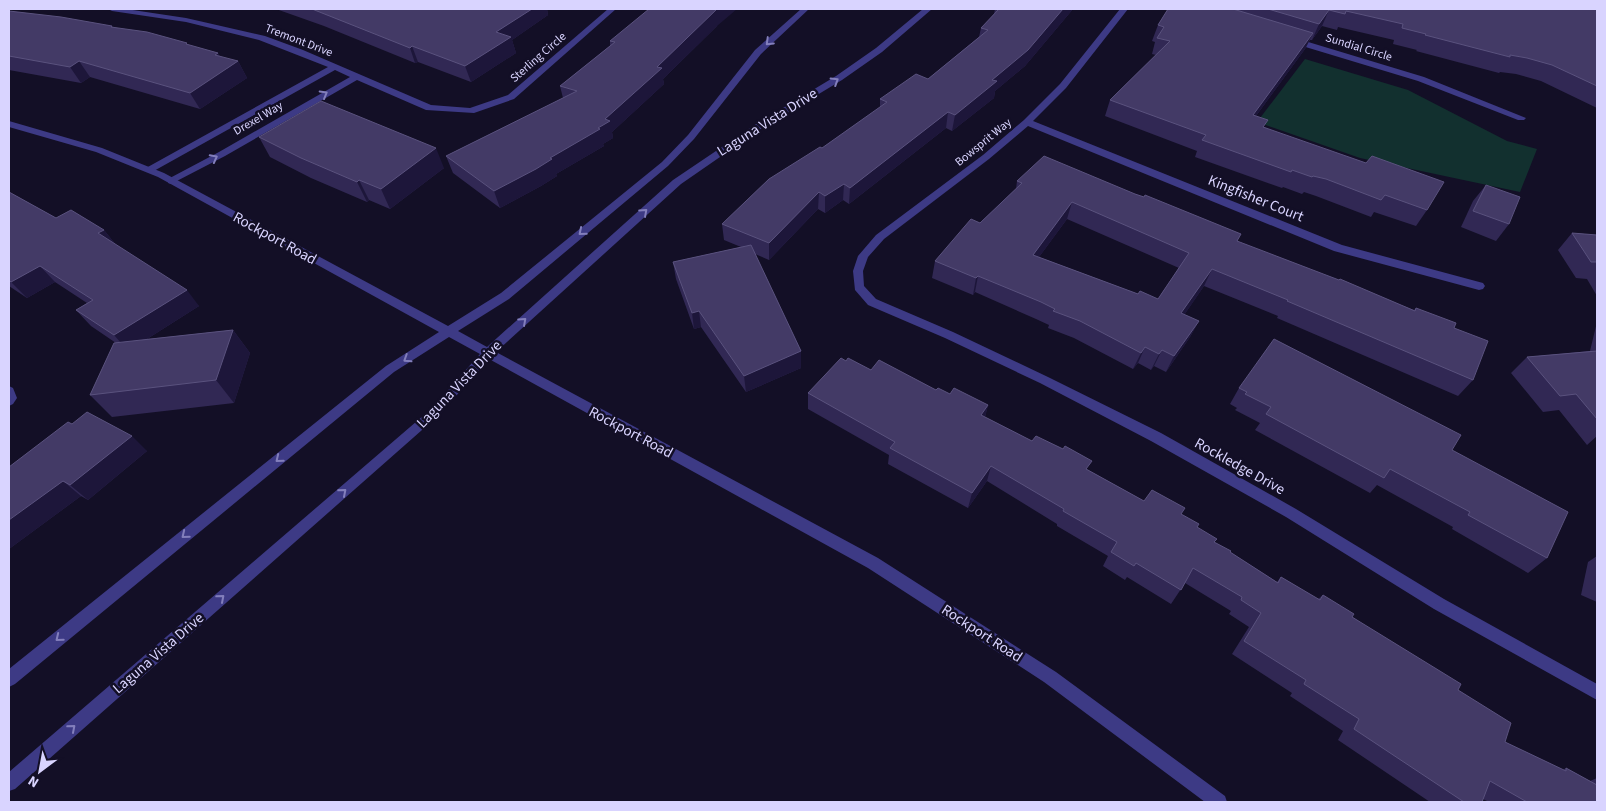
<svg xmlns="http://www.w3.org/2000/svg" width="1606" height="811" viewBox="0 0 1606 811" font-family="'Source Sans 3',sans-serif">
<rect width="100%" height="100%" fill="#130f26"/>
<polygon fill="#12302f" points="1305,59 1408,90 1507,141 1537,149 1520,192 1360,158 1257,122"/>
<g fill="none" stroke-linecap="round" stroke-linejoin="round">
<g fill="#3d3a85" fill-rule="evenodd">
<polygon points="108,9 126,9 186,18 265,36 303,50 431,105 470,108 508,95 608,9 616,9 514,99 474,113 426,110 357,80 225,156 171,184 168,183 168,179 219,152 350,77 335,70 152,172 146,172 146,168 328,67 259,40 186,22 112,11"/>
<polygon points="1120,9 1128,9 1066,88 1033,121 1342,245 1483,283 1485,286 1483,289 1479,290 1334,251 1028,126 989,159 884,239 868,257 863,271 864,286 876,299 953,332 1048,377 1161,433 1296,509 1444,599 1597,684 1597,700 1434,609 1286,517 1151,441 1040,383 945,338 868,305 855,290 853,271 858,256 876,235 983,155 1024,120 1060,84"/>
<polygon points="1289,38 1295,38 1424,77 1526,118 1524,120 1518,120 1418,81 1289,42"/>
<polygon points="9,386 13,388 17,398 13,404 9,406"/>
</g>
<polygon fill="#3d3a85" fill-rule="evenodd" points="801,9 809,9 761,54 694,139 668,166 509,299 458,331 487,347 673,180 753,126 836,76 876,48 923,9 932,9 882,52 842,80 759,130 681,184 496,352 878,558 1056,672 1225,796 1227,802 1205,802 1044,682 868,568 489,359 439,415 15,789 9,791 9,772 431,409 480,354 449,337 394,372 15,684 9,687 9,669 386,366 439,332 158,177 96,152 9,127 9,121 102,148 164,173 448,326 501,293 662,162 688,135 755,50"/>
</g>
<g fill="#312854" fill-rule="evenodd">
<polygon points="276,9 547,9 548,15 512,40 516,53 471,82 418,62 415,63 324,26"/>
<polygon points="995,9 1073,9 1025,66 995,91 994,98 952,131 946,128 849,204 843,200 825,213 818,209 769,260 755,254 801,351 801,368 746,392 701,327 694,329 676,279 673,262 741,247 724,240 722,224 822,148 880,108 880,99 928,79 979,37 981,28 994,14"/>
<polygon points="1168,9 1597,9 1597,108 1541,81 1516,74 1500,72 1499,73 1416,51 1417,50 1393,44 1394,40 1338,27 1337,30 1322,26 1312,40 1310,40 1305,49 1256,116 1264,127 1427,210 1416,226 1374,212 1371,217 1316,196 1304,192 1302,194 1283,187 1282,188 1195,157 1197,151 1105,116 1110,100 1156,55 1152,54 1155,42 1152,41 1158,25"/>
<polygon points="9,11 112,26 113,27 218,53 220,57 238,61 247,78 200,109 90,77 81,83 9,70"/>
<polygon points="717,26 663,79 664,84 612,132 613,138 603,144 604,146 556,174 557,176 541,186 500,208 453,173 446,156 563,98 560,86 610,46 610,41"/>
<polygon points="259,137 444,168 390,209 369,200 367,202 311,178 270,157"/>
<path d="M1017,181L1135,194L1241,234L1237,241L1414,310L1416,308L1454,328L1473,380L1458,396L1277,318L1278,316L1204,286L1184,315L1199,321L1190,337L1166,372L1154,366L1151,370L1138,363L1133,369L1074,338L1048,328L1049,325L1036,319L975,292L973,295L932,278L935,261L980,223L1016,189ZM1067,219L1179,268L1158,299L1138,294L1039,257Z"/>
<polygon points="1486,185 1509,224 1496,241 1461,227 1473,201"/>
<polygon points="9,192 56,218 104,230 116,245 199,306 147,339 233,330 250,353 234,403 112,417 90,395 116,343 91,326 76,310 87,303 55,282 27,298 9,286"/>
<polygon points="1572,233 1597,235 1597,296 1587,279 1576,278 1558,250"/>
<polygon points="1597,322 1597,436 1587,445 1559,410 1543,412 1511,373 1527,357 1590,351"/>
<polygon points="846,361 871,370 936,390 988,405 985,417 1088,470 1144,501 1181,514 1214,542 1277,582 1281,577 1318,599 1323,595 1352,617 1458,690 1505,742 1563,770 1566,768 1590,781 1597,778 1597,802 1489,802 1483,799 1482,802 1430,802 1338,740 1343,731 1290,696 1292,693 1232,654 1249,627 1229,614 1231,611 1185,583 1171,604 1127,577 1125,580 1103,566 1108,556 1057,526 1057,524 987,481 968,508 888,464 889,455 808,409 808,393"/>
<polygon points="1239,388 1452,450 1547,558 1528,573 1452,529 1453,527 1377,485 1370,493 1255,430 1260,423 1235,410 1237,408 1230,404"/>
<polygon points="72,424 147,451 88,500 81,496 9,549"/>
<polygon points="1597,556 1597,602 1581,595 1588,562"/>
</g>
<g fill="#1d163a">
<polygon points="532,9 547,9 548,15 512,40 516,53 471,82 465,66 496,32"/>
<polygon points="717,9 737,9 717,26 663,79 664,84 612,132 613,138 603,144 604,146 556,174 557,176 541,186 500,208 494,191 550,158 598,128 605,119 657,67"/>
<polygon points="1063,9 1073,9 1025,66 995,91 994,98 952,131 955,115 992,80"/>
<polygon points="1329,10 1322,26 1312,40 1319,24"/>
<polygon points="1313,33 1305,49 1245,131 1253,115"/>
<polygon points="412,46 418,62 415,63 410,48"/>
<polygon points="218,53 227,69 238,61 247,78 200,109 190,93 215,55"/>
<polygon points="79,61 90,77 81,83 70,67"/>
<polygon points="948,112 946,128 849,204 850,188"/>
<polygon points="436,148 444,168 390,209 381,189"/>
<polygon points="359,180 369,200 367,202 357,182"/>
<polygon points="844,184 843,200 825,213 825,196"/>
<polygon points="819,192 818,209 769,260 769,243"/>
<polygon points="1072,202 1067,219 1028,272 1033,255"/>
<polygon points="104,230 117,246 98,233"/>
<polygon points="40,266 55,282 27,298 11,282"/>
<polygon points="1212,269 1204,286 1174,330 1181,313"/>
<polygon points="978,276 975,292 973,295 976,278"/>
<polygon points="187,290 199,306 128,351 114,335"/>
<polygon points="699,311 701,327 694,329 692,313"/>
<polygon points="1199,321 1190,337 1166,372 1174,356"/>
<polygon points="233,330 250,353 234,403 216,380"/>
<polygon points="1145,347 1138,363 1133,369 1141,353"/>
<polygon points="1162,350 1154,366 1151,370 1159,354"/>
<polygon points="801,351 801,368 746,392 744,376"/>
<polygon points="988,405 984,421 981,415"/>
<polygon points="132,436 147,451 88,500 70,485"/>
<polygon points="991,466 987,481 968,508 972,493"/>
<polygon points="63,481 81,496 9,549 9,520"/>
</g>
<g fill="#433a66" stroke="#5a527e" fill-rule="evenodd">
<polygon points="312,9 532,9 496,32 511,37 465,66 412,46 410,48"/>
<polygon points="649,9 717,9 657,67 662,68 605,119 610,121 598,128 600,129 550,158 552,159 536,169 494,191 446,156 577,91 560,86 615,42 610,41"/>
<polygon points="999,9 1063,9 1028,50 992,80 997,81 955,115 948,112 850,188 844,184 825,196 819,192 769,243 722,224 769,179 820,147 822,148 887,102 880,99 916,74 928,79 988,30 981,28"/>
<polygon points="1168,9 1233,9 1313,33 1253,115 1268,120 1263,127 1366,163 1372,156 1444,182 1427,210 1385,195 1381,200 1326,179 1313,176 1312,177 1292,170 1291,172 1202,140 1206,135 1110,100 1170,41 1157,38 1164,27 1158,25"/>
<polygon points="1268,9 1597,9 1597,86 1552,65 1527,58 1510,55 1510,57 1425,35 1426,34 1402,28 1403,24 1346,11 1345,14 1329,10 1319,24"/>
<polygon points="9,11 61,17 112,26 111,27 147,32 187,43 186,44 218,53 215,55 238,61 190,93 79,61 70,67 9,56"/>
<polygon points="321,101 436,148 381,189 359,180 357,182 301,158 259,137"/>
<path d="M1044,156L1135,194L1144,197L1145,195L1241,234L1237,241L1339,280L1340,279L1415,311L1416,308L1456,323L1454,328L1488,341L1473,380L1287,301L1288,300L1212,269L1181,313L1199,321L1174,356L1162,350L1159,354L1145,347L1141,353L1080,321L1053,311L1055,309L1041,302L978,276L976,278L935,261L971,219L980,223L1022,183L1017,181ZM1072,202L1189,253L1158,299L1140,291L1138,294L1033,255Z"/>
<polygon points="1486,185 1520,197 1509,224 1473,211"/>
<polygon points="9,192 56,218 71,210 104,230 98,233 187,290 114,335 76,310 93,300 40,266 11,282 9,280"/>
<polygon points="1572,233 1597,235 1597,262 1591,262"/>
<polygon points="751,245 801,351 744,376 699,311 692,313 673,262"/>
<polygon points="233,330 216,380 90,395 114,343"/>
<polygon points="1274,339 1461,435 1452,450 1568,512 1547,558 1468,515 1470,512 1390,469 1384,478 1266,414 1271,407 1245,394 1247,392 1239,388"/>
<polygon points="1597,351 1597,419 1576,394 1560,396 1527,357"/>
<polygon points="841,358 846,361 848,358 871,370 879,360 936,390 938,388 950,394 954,388 988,405 981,415 1032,441 1036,436 1063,449 1065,446 1092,461 1086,469 1144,501 1152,490 1185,508 1181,514 1199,524 1197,527 1217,539 1214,542 1231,551 1230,552 1278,583 1281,577 1320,600 1323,595 1354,614 1352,617 1461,684 1458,690 1511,723 1505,742 1566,771 1566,768 1597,785 1597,802 1527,802 1490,781 1482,802 1464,802 1354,729 1359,719 1304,684 1306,680 1244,641 1261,613 1241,600 1242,597 1193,568 1181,590 1136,563 1134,566 1111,552 1117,542 1063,511 1064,509 991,466 972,493 890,448 895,442 808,393"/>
<polygon points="87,412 132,436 70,485 63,481 9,520 9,467 68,422 72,424"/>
</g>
<defs><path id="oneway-chevron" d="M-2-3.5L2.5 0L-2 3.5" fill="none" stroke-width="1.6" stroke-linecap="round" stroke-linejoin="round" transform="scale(1.25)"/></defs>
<g stroke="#837fbc">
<use href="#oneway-chevron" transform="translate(769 42) rotate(136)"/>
<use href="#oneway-chevron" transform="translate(835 81) rotate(-32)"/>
<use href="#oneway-chevron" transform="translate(324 94) rotate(-30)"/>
<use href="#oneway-chevron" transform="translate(214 158) rotate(-28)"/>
<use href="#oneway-chevron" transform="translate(644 212) rotate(-42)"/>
<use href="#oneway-chevron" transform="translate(582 232) rotate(140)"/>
<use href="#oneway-chevron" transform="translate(523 321) rotate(-42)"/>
<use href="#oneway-chevron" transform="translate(407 359) rotate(147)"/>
<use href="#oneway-chevron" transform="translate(279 459) rotate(141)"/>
<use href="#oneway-chevron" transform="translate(343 492) rotate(-41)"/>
<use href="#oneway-chevron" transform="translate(185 535) rotate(141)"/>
<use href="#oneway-chevron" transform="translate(221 598) rotate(-41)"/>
<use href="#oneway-chevron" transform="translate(59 638) rotate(141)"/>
<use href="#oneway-chevron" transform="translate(72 728) rotate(-41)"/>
</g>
<g text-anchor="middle" stroke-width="5" stroke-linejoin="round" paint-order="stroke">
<g font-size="12" fill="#d9d4ff" stroke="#130f26">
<text transform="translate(299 40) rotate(21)" y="4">Tremont Drive</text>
<text transform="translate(1359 47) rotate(17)" y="4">Sundial Circle</text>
<text transform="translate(538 57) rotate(-41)" y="4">Sterling Circle</text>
<text transform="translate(258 118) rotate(-30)" y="4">Drexel Way</text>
<text transform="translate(983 142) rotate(-39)" y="4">Bowsprit Way</text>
</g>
<g font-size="15" fill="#d9d4ff" stroke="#130f26">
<text transform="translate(767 122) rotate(-32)" y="5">Laguna Vista Drive</text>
<text transform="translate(1256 198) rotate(22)" y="5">Kingfisher Court</text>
<text transform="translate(275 238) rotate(29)" y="5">Rockport Road</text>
<text transform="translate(459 384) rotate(-46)" y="5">Laguna Vista Drive</text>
<text transform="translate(631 432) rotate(28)" y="5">Rockport Road</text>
<text transform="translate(1240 466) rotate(29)" y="5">Rockledge Drive</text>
<text transform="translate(982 633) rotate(33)" y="5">Rockport Road</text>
<text transform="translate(158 653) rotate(-41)" y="5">Laguna Vista Drive</text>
</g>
</g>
<rect width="1606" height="811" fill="none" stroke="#d9d4ff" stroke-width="20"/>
<g transform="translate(40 771) rotate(212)" stroke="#130f26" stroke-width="4" paint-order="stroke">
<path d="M0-4L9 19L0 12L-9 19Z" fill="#d9d4ff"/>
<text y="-8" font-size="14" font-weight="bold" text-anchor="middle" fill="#d9d4ff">N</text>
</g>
</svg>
